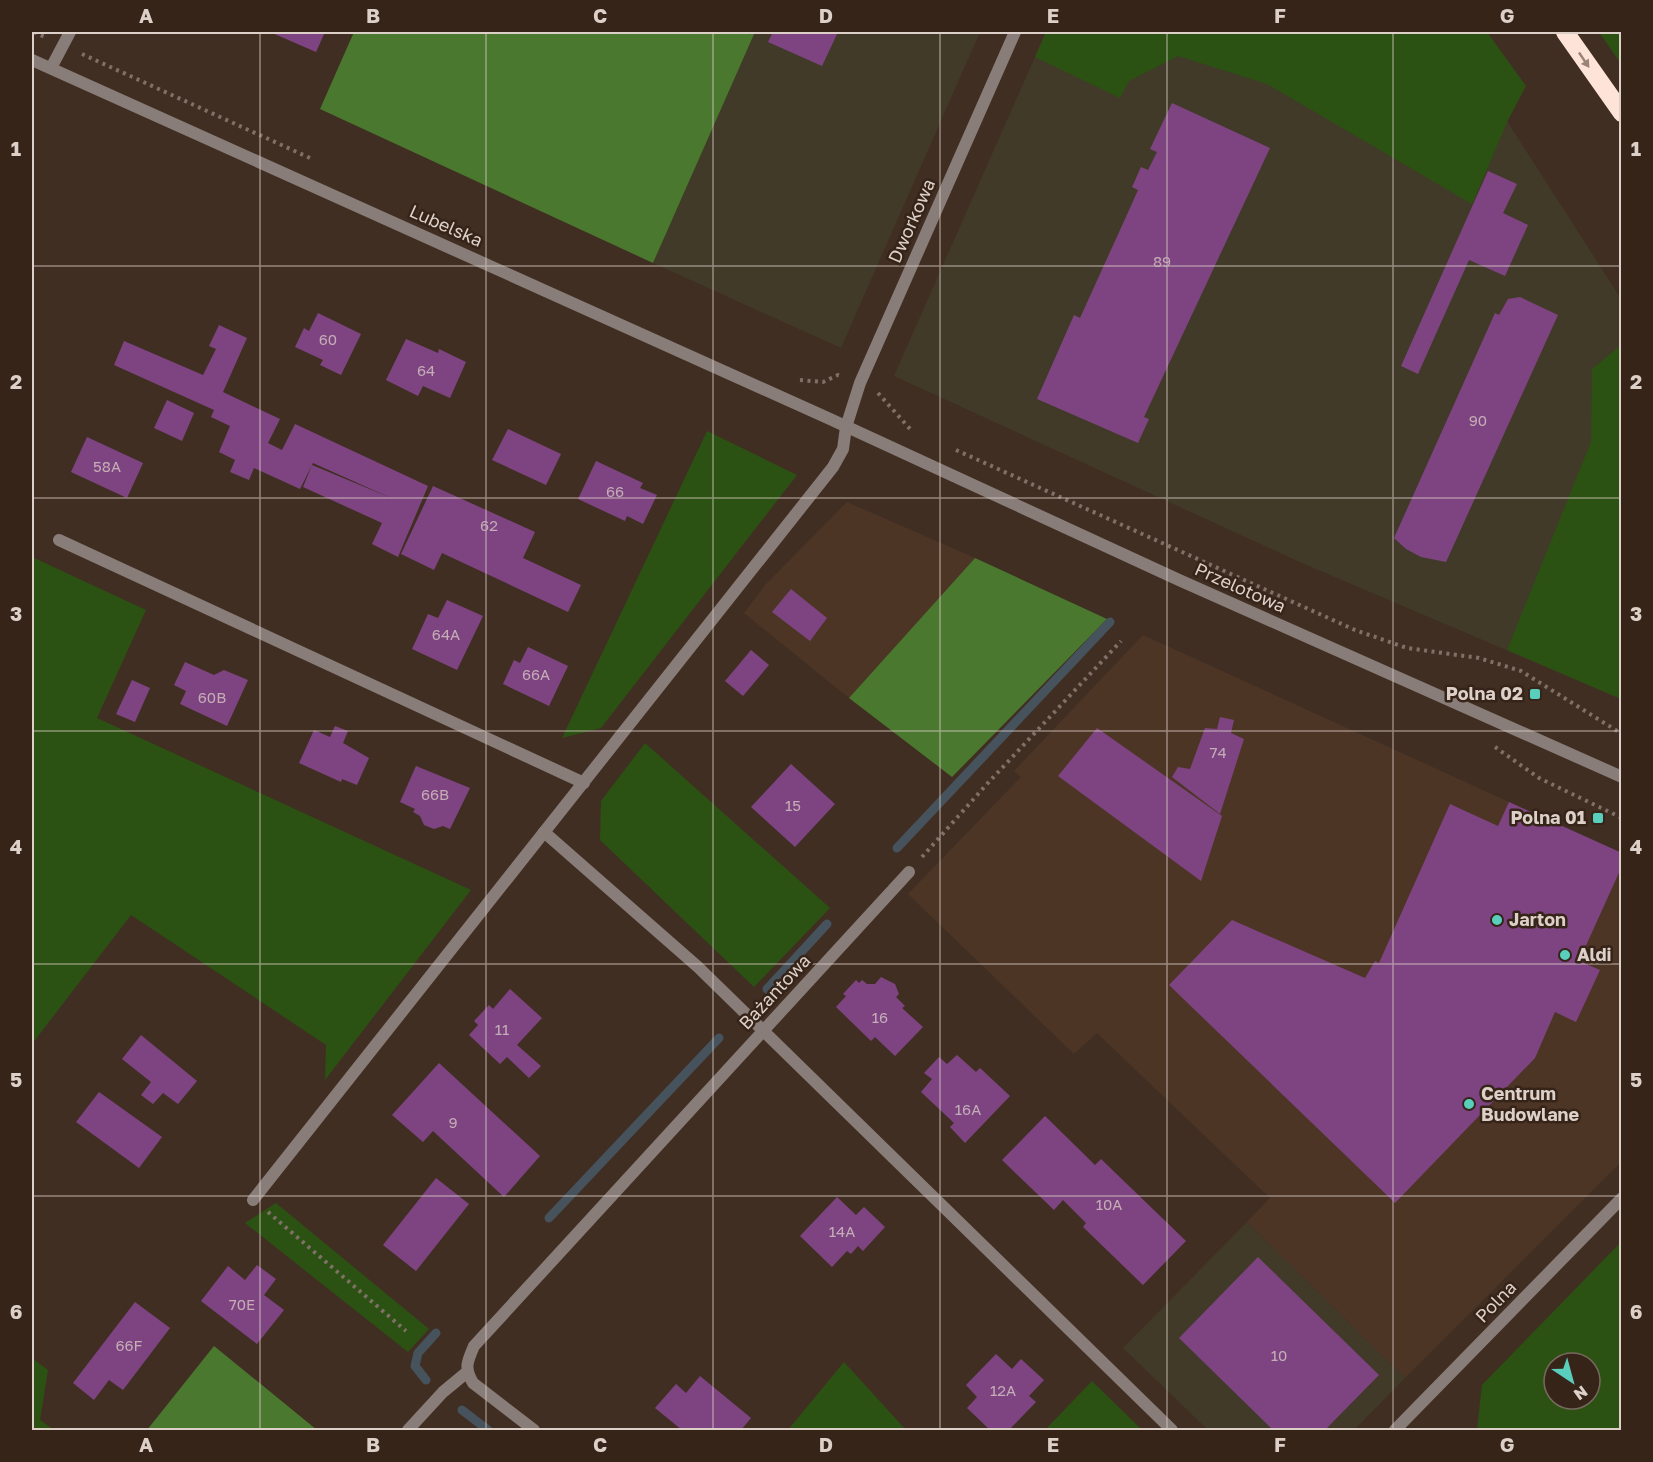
<svg xmlns="http://www.w3.org/2000/svg" width="1653" height="1462" viewBox="0 0 1653 1462" font-family="'Golos Text',sans-serif">
<rect width="100%" height="100%" fill="#412e23"/>
<g fill="#4d3526">
<polygon points="847,502 975,558 849,698 744,613 766,584"/>
<polygon points="1143,635 1621,853 1621,1162 1405,1378 1247,1222 1270,1198 1097,1033 1074,1054 908,894 1021,777 1014,771"/>
</g>
<g fill="#413a29">
<polygon points="755,32 980,32 841,348 653,263"/>
<polygon points="1046,32 1450,32 1621,299 1621,699 1302,563 894,376"/>
<polygon points="1247,1222 1405,1378 1354,1430 1208,1430 1123,1348"/>
</g>
<g fill="#2b5212" fill-rule="evenodd">
<polygon points="1046,32 1487,32 1526,86 1508,120 1472,204 1267,84 1178,56 1129,81 1120,98 1035,57"/>
<polygon points="1599,32 1621,32 1621,64"/>
<polygon points="1621,345 1621,699 1507,650 1591,442 1592,369"/>
<polygon points="707,431 797,475 601,728 562,738"/>
<polygon points="32,557 146,610 97,718 471,890 325,1080 326,1045 131,915 32,1044"/>
<polygon points="645,743 830,908 754,987 600,840 601,801"/>
<polygon points="276,1203 429,1329 408,1352 245,1223"/>
<path d="M1621,1242V1430H1477L1482,1385ZM1554,1363H1590V1399H1554Z"/>
<polygon points="32,1358 48,1370 40,1420 54,1430 32,1430"/>
<polygon points="844,1362 906,1430 788,1430"/>
<polygon points="1092,1381 1142,1430 1045,1430"/>
</g>
<g fill="#4a782f">
<polygon points="354,32 755,32 653,263 320,109"/>
<polygon points="975,558 1107,619 952,777 849,698"/>
<polygon points="214,1346 317,1430 147,1430"/>
</g>
<g fill="none" stroke-linecap="round" stroke-linejoin="round">
<g stroke="#46525c" stroke-width="9">
<polyline points="897,848 1110,622"/>
<polyline points="767,989 827,924"/>
<polyline points="549,1218 719,1038"/>
<polyline points="426,1380 415,1366 418,1353 436,1333"/>
<polyline points="462,1410 488,1430"/>
</g>
</g>
<g fill="#7e4481">
<polygon points="270,32 325,32 316,52"/>
<polygon points="773,32 838,32 822,66 768,42"/>
<polygon points="1172,103 1270,148 1144,417 1149,419 1138,443 1037,399 1074,315 1080,318 1130,208 1138,190 1132,187 1141,167 1148,170 1157,152 1150,149"/>
<polygon points="1488,171 1517,184 1503,213 1528,225 1505,276 1469,260 1418,374 1401,366"/>
<polygon points="1520,297 1558,315 1446,562 1421,557 1406,549 1394,538 1495,313 1499,315 1508,299"/>
<polygon points="318,313 361,334 341,375 320,365 323,360 295,347 304,328 309,331"/>
<polygon points="219,325 247,338 223,392 280,419 268,443 282,450 295,424 428,486 398,557 372,544 382,523 303,487 312,465 391,498 313,463 300,489 254,468 249,480 230,472 235,460 219,452 230,426 211,417 214,410 114,365 124,341 203,375 216,349 209,346"/>
<polygon points="406,339 438,353 439,349 466,362 450,398 423,386 418,396 386,380"/>
<polygon points="167,400 194,413 182,441 154,428"/>
<polygon points="508,429 561,454 546,485 492,460"/>
<polygon points="87,437 143,463 127,498 71,472"/>
<polygon points="596,461 643,483 640,488 657,495 643,524 627,516 625,521 578,499"/>
<polygon points="433,486 535,532 523,558 581,585 568,612 442,553 434,570 401,554"/>
<polygon points="791,589 827,618 810,641 772,612"/>
<polygon points="447,600 483,616 457,670 412,649 428,614 438,618"/>
<polygon points="528,647 568,666 549,706 503,684 514,660 520,663"/>
<polygon points="751,650 769,665 743,696 725,681"/>
<polygon points="185,662 214,675 224,670 248,680 227,726 180,704 186,691 174,685"/>
<polygon points="132,680 150,688 135,722 116,714"/>
<polygon points="1220,717 1234,720 1231,733 1244,739 1220,814 1172,777 1178,767 1190,769 1205,728 1217,729"/>
<polygon points="335,726 348,731 343,743 369,758 357,785 342,779 341,782 299,763 314,730 330,737"/>
<polygon points="1097,728 1222,816 1201,881 1058,776"/>
<polygon points="791,764 835,804 795,847 751,807"/>
<polygon points="416,766 470,788 450,829 443,826 434,829 424,825 420,816 413,812 415,809 400,802"/>
<polygon points="1509,802 1622,853 1622,866 1579,961 1600,970 1576,1022 1555,1012 1535,1058 1395,1203 1169,985 1232,920 1365,978 1375,961 1379,963 1450,804 1498,826"/>
<polygon points="881,977 895,984 899,994 896,997 905,1006 902,1008 923,1027 895,1056 875,1037 871,1041 836,1007 846,996 843,994 856,980 859,983 862,980 867,984 875,984"/>
<polygon points="510,989 542,1018 517,1045 541,1066 529,1078 507,1057 500,1064 469,1035 478,1025 474,1021 489,1005 493,1009"/>
<polygon points="141,1035 197,1081 178,1104 163,1093 153,1104 141,1095 151,1082 122,1059"/>
<polygon points="957,1055 976,1072 980,1068 1010,1096 965,1143 950,1127 954,1123 921,1092 932,1079 924,1073 939,1057 947,1064"/>
<polygon points="439,1063 540,1156 504,1197 433,1131 423,1142 392,1115"/>
<polygon points="99,1092 162,1137 139,1168 76,1122"/>
<polygon points="1045,1116 1095,1165 1101,1159 1186,1241 1143,1285 1083,1227 1086,1223 1063,1200 1054,1210 1002,1160"/>
<polygon points="436,1178 469,1204 416,1271 383,1245"/>
<polygon points="837,1197 856,1215 864,1207 885,1227 863,1251 858,1246 851,1254 847,1251 832,1267 800,1236"/>
<polygon points="1258,1257 1379,1375 1325,1430 1273,1430 1179,1338"/>
<polygon points="257,1265 276,1279 264,1295 284,1310 257,1344 201,1301 228,1266 245,1280"/>
<polygon points="135,1302 170,1328 123,1390 109,1380 94,1400 73,1383"/>
<polygon points="996,1354 1012,1369 1021,1359 1044,1380 1029,1396 1036,1402 1009,1430 990,1430 967,1408 977,1397 966,1385"/>
<polygon points="700,1376 751,1418 741,1430 682,1430 655,1408 676,1384 686,1393"/>
</g>
<g fill="none" stroke-linecap="round" stroke-linejoin="round">
<g stroke="#807067" stroke-width="4" stroke-dasharray="3 4.5" stroke-linecap="butt">
<polyline points="34,32 45,37"/>
<polyline points="82,54 310,158"/>
<polyline points="800,380 823,382 838,375 842,377"/>
<polyline points="878,393 911,430"/>
<polyline points="956,450 1355,630 1407,648 1479,658 1521,671 1622,734"/>
<polyline points="1495,747 1539,778 1622,818"/>
<polyline points="922,857 987,784 1121,641"/>
<polyline points="268,1212 406,1331"/>
</g>
<g stroke="#887d78" stroke-width="12">
<polyline points="51,68 70,32"/>
<polyline points="59,540 584,783"/>
<polyline points="544,832 698,967 1172,1430"/>
<polyline points="253,1200 833,467 843,449 846,427"/>
</g>
<g stroke="#887d78" stroke-width="12">
<polyline points="846,427 860,383 1015,32"/>
<polyline points="408,1430 443,1392 466,1373"/>
<path d="M534,1430L473,1383C464,1368 467,1362 474,1346L909,872"/>
<polyline points="1395,1430 1622,1198"/>
</g>
<polyline stroke="#887d78" stroke-width="12" points="32,60 830,419 1179,580 1622,777"/>
<polyline stroke="#fee3d8" stroke-width="18" points="1565,32 1622,113"/>
</g>
<defs><path id="oneway-solid" d="M-6-.8H1V-3.2L6.5 0L1 3.2V.8H-6Z" transform="scale(1.5)"/></defs>
<use fill="#9a8478" href="#oneway-solid" transform="translate(1584 60) rotate(56)"/>
<path fill="none" stroke="#dcd0c8" stroke-width="1.5" stroke-opacity="0.55" d="M260,32V1430M486,32V1430M713,32V1430M940,32V1430M1167,32V1430M1393,32V1430M32,266H1622M32,498H1622M32,731H1622M32,964H1622M32,1196H1622"/>
<g fill="#5acebd" stroke="#362419" stroke-width="2">
<rect x="1529" y="688" width="12" height="12" rx="3"/>
<rect x="1592" y="812" width="12" height="12" rx="3"/>
<circle cx="1497" cy="920" r="6"/>
<circle cx="1565" cy="955" r="6"/>
<circle cx="1469" cy="1104" r="6"/>
</g>
<g text-anchor="middle" stroke-width="5" stroke-linejoin="round" paint-order="stroke">
<g font-size="15" fill="#c4adb6">
<text x="1162" y="267">89</text>
<text x="328" y="345">60</text>
<text x="426" y="376">64</text>
<text x="1478" y="426">90</text>
<text x="107" y="472">58A</text>
<text x="615" y="497">66</text>
<text x="489" y="531">62</text>
<text x="446" y="640">64A</text>
<text x="536" y="680">66A</text>
<text x="212" y="703">60B</text>
<text x="1218" y="758">74</text>
<text x="435" y="800">66B</text>
<text x="793" y="811">15</text>
<text x="880" y="1023">16</text>
<text x="502" y="1035">11</text>
<text x="968" y="1115">16A</text>
<text x="453" y="1128">9</text>
<text x="1109" y="1210">10A</text>
<text x="842" y="1237">14A</text>
<text x="242" y="1310">70E</text>
<text x="129" y="1351">66F</text>
<text x="1279" y="1361">10</text>
<text x="1003" y="1396">12A</text>
</g>
<g font-size="18" fill="#dcd0c8" stroke="#362419">
<text transform="translate(912 221) rotate(-66)" y="6">Dworkowa</text>
<text transform="translate(446 226) rotate(24)" y="6">Lubelska</text>
<text transform="translate(1240 588) rotate(24)" y="6">Przelotowa</text>
<text transform="translate(775 992) rotate(-47)" y="6">Bażantowa</text>
<text transform="translate(1496 1302) rotate(-46)" y="6">Polna</text>
</g>
<g font-size="18" font-weight="bold" fill="#dcd0c8" stroke="#362419" text-anchor="start">
<text x="1523" y="700" text-anchor="end">Polna 02</text>
<text x="1586" y="824" text-anchor="end">Polna 01</text>
<text x="1509" y="926">Jarton</text>
<text x="1577" y="961">Aldi</text>
<text x="1481" y="1100">Centrum<tspan x="1481" dy="21">Budowlane</tspan></text>
</g>
</g>
<rect width="1653" height="1462" fill="none" stroke="#362419" stroke-width="66"/>
<g transform="translate(1572 1381) rotate(144)"><circle r="28" fill="#362419" stroke="#78695f" stroke-width="1.5"/>
<path d="M0-4.5L10 22L0 15L-10 22Z" fill="#5acebd"/>
<text y="-9" font-size="16" font-weight="bold" text-anchor="middle" fill="#dcd0c8">N</text>
</g>
<rect x="33" y="33" width="1587" height="1396" fill="none" stroke="#dcd0c8" stroke-width="2"/>
<g font-size="20" text-anchor="middle" font-weight="bold" fill="#dcd0c8">
<text x="146" y="23">A</text>
<text x="373" y="23">B</text>
<text x="600" y="23">C</text>
<text x="826" y="23">D</text>
<text x="1053" y="23">E</text>
<text x="1280" y="23">F</text>
<text x="1507" y="23">G</text>
<text x="16" y="156">1</text>
<text x="1636" y="156">1</text>
<text x="16" y="389">2</text>
<text x="1636" y="389">2</text>
<text x="16" y="621">3</text>
<text x="1636" y="621">3</text>
<text x="16" y="854">4</text>
<text x="1636" y="854">4</text>
<text x="16" y="1087">5</text>
<text x="1636" y="1087">5</text>
<text x="16" y="1319">6</text>
<text x="1636" y="1319">6</text>
<text x="146" y="1452">A</text>
<text x="373" y="1452">B</text>
<text x="600" y="1452">C</text>
<text x="826" y="1452">D</text>
<text x="1053" y="1452">E</text>
<text x="1280" y="1452">F</text>
<text x="1507" y="1452">G</text>
</g>
</svg>
